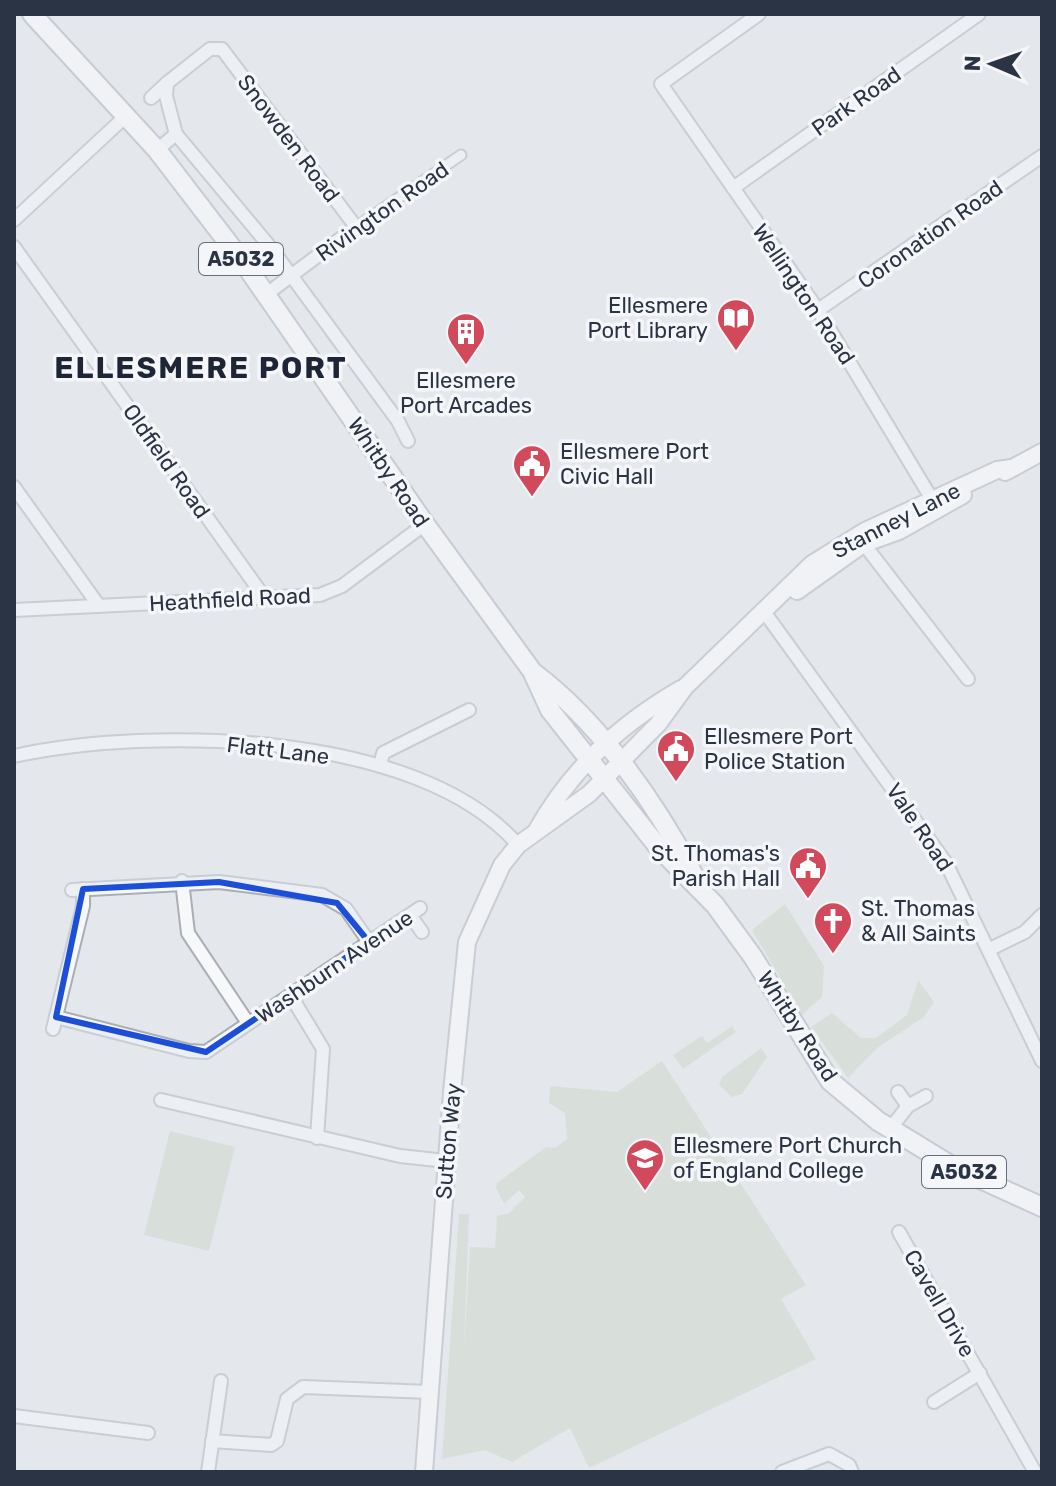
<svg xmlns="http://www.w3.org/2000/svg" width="1056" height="1486" viewBox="0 0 1056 1486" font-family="Rubik,sans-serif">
<rect width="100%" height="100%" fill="#e4e7ec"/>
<g fill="#c9d6c5">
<polygon points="785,904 824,966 822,997 802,1015 752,930"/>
<polygon points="918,980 934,1002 924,1017 877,1048 848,1078 811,1027 832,1013 861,1038 876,1038 907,1015"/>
<polygon points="732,1026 736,1032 683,1069 673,1055 702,1036 707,1043"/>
<polygon points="761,1048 767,1057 742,1094 732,1097 719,1085 722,1077"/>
<polygon points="662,1061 806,1285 781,1299 816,1359 589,1468 570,1428 512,1462 485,1450 442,1459 459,1214 469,1214 464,1349 470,1247 495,1248 497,1216 509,1213 525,1197 519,1190 504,1204 496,1188 497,1183 546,1147 555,1148 567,1139 565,1113 549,1103 550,1086 617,1092"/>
<polygon points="170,1131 235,1147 209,1251 144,1235"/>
</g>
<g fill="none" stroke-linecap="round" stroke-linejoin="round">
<g stroke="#a9aeb7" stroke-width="13">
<polyline id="pedestrian" points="356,227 461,155"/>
</g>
<g stroke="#a9aeb7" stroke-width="16">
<g id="minor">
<polyline points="759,14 661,84 818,310 936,506"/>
<polyline points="151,98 167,83"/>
<polyline points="176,134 271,248 398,421 408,441"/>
<polyline points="157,150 176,134 166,96 167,83 210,49 222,49 356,227 264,296"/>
<polyline points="733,188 979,14"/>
<polyline points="14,220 127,115"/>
<polyline points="14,247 264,597"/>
<polyline points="818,310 1042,156"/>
<polyline points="14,487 99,606"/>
<polyline points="860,539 968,679"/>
<polyline points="14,610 320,595 342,586 425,524"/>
<polyline points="765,613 946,863 1042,1061"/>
<path d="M14,756C152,726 419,730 518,845"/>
<polyline points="380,766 383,753 469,710"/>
<polyline points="182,881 188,933 248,1023"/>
<polyline points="72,890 219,882 322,895 346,909 369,942"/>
<polyline points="410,915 422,932"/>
<polyline points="990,949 1025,932 1042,915"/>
<polyline points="291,996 323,1049 317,1138"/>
<polyline points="56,1017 189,1051 206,1052 420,908"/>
<polyline points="53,1029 83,906 83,889"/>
<polyline points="898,1092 908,1106"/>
<polyline points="161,1100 400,1156 446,1161"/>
<polyline points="890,1129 908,1106 926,1096"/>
<polyline points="899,1232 1035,1472"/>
<polyline points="934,1402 980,1373"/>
<polyline points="14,1416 148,1433"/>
<polyline points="212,1441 271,1445 277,1441 287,1399 303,1387 430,1392"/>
<polyline points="208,1472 221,1381"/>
<polyline points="782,1472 829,1454 849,1465 852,1472"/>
</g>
</g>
<g stroke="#a9aeb7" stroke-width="20">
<g id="secondary">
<polyline points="1005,472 1042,452"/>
<polyline points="797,591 863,544 899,531 963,495"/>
<path d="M537,830C571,769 620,724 681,689"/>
<polyline points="424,1472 452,1092 467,942 502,865 518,845 589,794 658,724 685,687 812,564 865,531 997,470 1012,468"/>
</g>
</g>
<g stroke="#a3abb8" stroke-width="22">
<g id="primary">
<polyline points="32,14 157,150 246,266 425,524 532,671 550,710 659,848 715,905 753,957 830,1081 878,1121 950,1165 1042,1207"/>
<path d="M534,673C600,723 655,802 693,874"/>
</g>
</g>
<use href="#pedestrian" stroke="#f7f8fa" stroke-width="9"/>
<use href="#minor" stroke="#f7f8fa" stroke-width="12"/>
<use href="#secondary" stroke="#fff" stroke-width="16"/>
<use href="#primary" stroke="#fff" stroke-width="18"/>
</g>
<path d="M0 0H1056V1486H0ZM219,882L337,903L369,942L206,1052L56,1017L83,889Z" fill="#e4e7ec" fill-opacity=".55" fill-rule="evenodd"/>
<path fill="none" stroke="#1d4ed8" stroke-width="6" stroke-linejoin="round" d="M219,882L337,903L369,942L206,1052L56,1017L83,889Z"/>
<defs>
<g id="library-pin" transform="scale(2)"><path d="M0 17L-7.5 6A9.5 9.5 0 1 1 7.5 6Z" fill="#d1495b" stroke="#f4f6f9"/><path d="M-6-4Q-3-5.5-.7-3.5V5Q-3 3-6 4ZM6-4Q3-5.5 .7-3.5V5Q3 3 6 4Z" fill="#fff"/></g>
<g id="building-pin" transform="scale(2)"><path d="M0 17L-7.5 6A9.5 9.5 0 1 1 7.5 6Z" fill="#d1495b" stroke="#f4f6f9"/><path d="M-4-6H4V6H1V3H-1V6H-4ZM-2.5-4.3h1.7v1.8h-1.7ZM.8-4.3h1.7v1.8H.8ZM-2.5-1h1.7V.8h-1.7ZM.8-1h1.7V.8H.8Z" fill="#fff"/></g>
<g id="civic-pin" transform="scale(2)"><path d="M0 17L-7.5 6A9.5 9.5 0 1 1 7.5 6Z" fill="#d1495b" stroke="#f4f6f9"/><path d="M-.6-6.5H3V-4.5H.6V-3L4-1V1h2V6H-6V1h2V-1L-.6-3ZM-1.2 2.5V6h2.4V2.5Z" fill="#fff"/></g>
<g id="church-pin" transform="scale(2)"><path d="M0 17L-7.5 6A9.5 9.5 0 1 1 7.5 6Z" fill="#d1495b" stroke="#f4f6f9"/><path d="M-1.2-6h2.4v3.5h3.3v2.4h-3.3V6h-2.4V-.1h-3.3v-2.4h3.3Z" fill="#fff"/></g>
<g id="school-pin" transform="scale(2)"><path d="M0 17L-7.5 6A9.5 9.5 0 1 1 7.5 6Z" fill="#d1495b" stroke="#f4f6f9"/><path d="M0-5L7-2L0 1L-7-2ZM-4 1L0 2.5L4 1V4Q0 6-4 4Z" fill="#fff"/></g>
</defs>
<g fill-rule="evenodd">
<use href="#library-pin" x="736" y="318"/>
<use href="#building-pin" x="466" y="332"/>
<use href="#civic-pin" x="532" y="464"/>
<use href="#civic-pin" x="676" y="749"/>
<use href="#civic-pin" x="808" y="866"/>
<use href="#church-pin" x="833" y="921"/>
<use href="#school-pin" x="645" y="1158"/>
</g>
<g text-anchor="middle" stroke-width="7" stroke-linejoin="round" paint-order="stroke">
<g fill="#f4f6f9" stroke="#676e7b" stroke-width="2">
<rect x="199" y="243" width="84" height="32" rx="6"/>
<rect x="922" y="1156" width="84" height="32" rx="6"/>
</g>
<g font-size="20" font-weight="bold" fill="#2b3445">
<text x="241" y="266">A5032</text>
<text x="964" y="1179">A5032</text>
</g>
<g font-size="22" fill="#2b3445" stroke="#f4f6f9">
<text transform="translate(856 101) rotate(-35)" y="8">Park Road</text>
<text transform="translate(289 138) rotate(53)" y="8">Snowden Road</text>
<text transform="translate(382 211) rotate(-35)" y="8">Rivington Road</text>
<text transform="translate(930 234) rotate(-35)" y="8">Coronation Road</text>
<text transform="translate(804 294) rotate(56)" y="8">Wellington Road</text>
<text transform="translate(167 461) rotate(55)" y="8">Oldfield Road</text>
<text transform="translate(389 472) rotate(56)" y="8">Whitby Road</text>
<text transform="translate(896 520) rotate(-27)" y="8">Stanney Lane</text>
<text transform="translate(230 599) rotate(-3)" y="8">Heathfield Road</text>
<text transform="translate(278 750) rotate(7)" y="8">Flatt Lane</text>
<text transform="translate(920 827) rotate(56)" y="8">Vale Road</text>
<text transform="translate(334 966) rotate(-34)" y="8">Washburn Avenue</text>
<text transform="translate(798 1026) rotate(57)" y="8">Whitby Road</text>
<text transform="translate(448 1141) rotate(-85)" y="8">Sutton Way</text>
<text transform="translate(940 1303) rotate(60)" y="8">Cavell Drive</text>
</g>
<g font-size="22" fill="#2b3445" stroke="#f4f6f9" text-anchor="start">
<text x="708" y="313" text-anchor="end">Ellesmere<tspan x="708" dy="25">Port Library</tspan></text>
<text x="466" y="388" text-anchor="middle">Ellesmere<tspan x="466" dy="25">Port Arcades</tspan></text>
<text x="560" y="459">Ellesmere Port<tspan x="560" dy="25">Civic Hall</tspan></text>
<text x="704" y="744">Ellesmere Port<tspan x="704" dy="25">Police Station</tspan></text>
<text x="780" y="861" text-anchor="end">St. Thomas's<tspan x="780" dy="25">Parish Hall</tspan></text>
<text x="861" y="916">St. Thomas<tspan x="861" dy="25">&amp; All Saints</tspan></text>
<text x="673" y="1153">Ellesmere Port Church<tspan x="673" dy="25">of England College</tspan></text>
</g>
<g font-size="30" font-weight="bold" letter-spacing="2" fill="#1d2536" stroke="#f4f6f9">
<text x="201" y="378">ELLESMERE PORT</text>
</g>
</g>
<rect width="1056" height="1486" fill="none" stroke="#2b3445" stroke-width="32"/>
<g transform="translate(992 64) rotate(272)" stroke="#f4f6f9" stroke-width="6" paint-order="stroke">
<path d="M0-6L14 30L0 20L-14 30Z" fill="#2b3445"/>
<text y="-12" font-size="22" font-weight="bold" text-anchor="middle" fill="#2b3445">N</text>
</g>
</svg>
